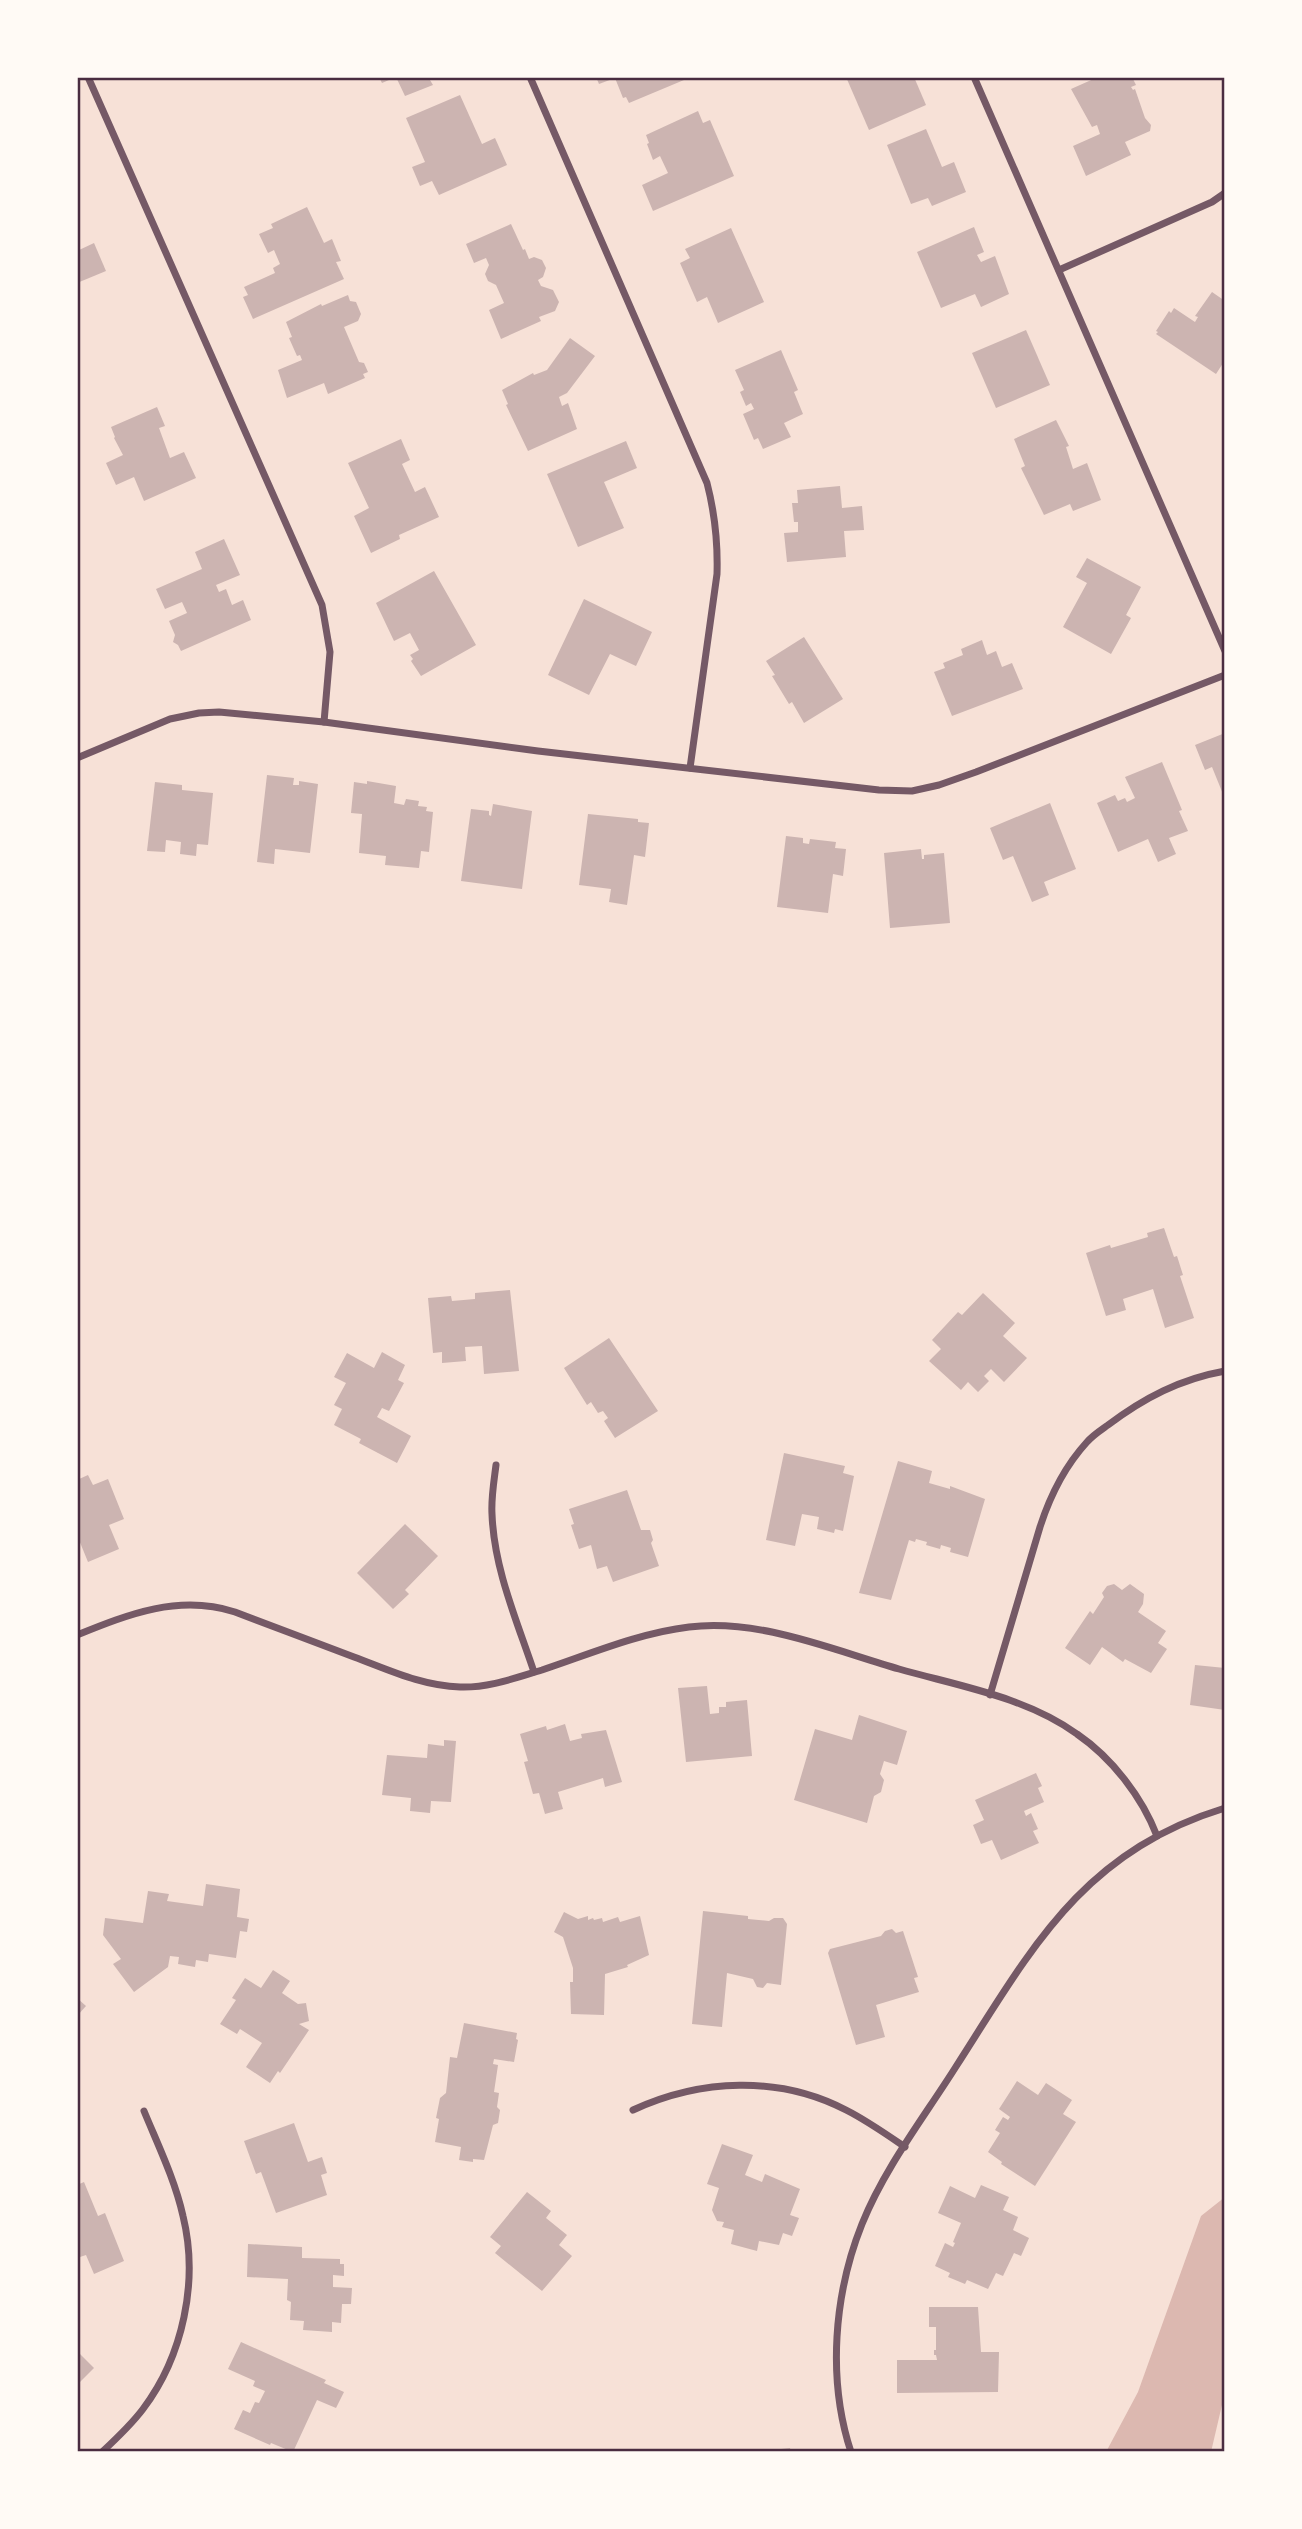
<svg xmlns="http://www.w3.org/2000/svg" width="1302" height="2529" viewBox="0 0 1302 2529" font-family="Overpass,sans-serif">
<rect width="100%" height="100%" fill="#f7e1d7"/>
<polygon fill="#dcb8b0" points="1225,2197 1225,2392 1211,2452 1106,2452 1138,2392 1201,2216"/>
<g fill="#ccb4b1">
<polygon points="379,77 437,77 430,80 433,85 405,96 396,77 382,83"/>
<polygon points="596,77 682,77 684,80 629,103 626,97 623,98 615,78 599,84"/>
<polygon points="846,77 914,77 926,105 869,130"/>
<polygon points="1098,77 1132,77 1136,85 1131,87 1133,90 1135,89 1145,118 1151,125 1150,131 1125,142 1131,155 1086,176 1073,146 1100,134 1097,125 1092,127 1071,89"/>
<polygon points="460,95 482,144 495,138 507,165 439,195 432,181 420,186 412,167 425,162 406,118"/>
<polygon points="698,111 703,123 710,120 734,176 653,211 642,185 668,173 660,156 653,160 647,144 649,143 646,135"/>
<polygon points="926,129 942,167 954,162 966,192 932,206 928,198 911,204 887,145"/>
<polygon points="307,207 324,243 332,239 341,261 336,262 344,279 253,319 243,297 248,295 244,287 275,273 273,268 280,264 274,250 268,253 259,234 273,228 271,224"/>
<polygon points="511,224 523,250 525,249 529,259 534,257 542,260 546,268 543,277 538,280 541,286 553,290 559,302 555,311 539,317 541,321 501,339 489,310 504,303 496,285 488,281 485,274 489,265 486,258 474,263 466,244"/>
<polygon points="974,227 984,252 977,255 981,262 995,256 1009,294 981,307 975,294 941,308 917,252"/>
<polygon points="731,228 764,302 718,323 707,297 697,302 680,263 690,258 685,249"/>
<polygon points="94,243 106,271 77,283 77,251"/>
<polygon points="1212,292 1225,301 1225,360 1216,374 1156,334 1158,332 1156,331 1169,311 1171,313 1174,308 1195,322 1198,317 1195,316"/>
<polygon points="348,295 350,301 356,302 361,314 358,321 344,327 359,362 364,363 368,372 363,374 365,378 328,394 324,383 287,398 278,370 302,360 300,355 297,356 289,338 292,337 286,322 321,304 322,306"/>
<polygon points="1026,330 1050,385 996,408 972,353"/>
<polygon points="570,338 595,356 567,393 559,397 562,406 568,403 577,429 528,451 506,405 508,404 502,390 533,373 534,375 547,370"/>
<polygon points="781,350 798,390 794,392 803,414 784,423 791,437 763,449 758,438 754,440 743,414 754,409 751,403 746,406 740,392 744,390 735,370"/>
<polygon points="157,407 165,426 159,428 170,458 184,452 196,478 144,501 134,477 116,485 106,463 123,455 114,438 115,437 111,427"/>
<polygon points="1056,420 1069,446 1066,447 1073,469 1087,463 1101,500 1073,511 1070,504 1044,515 1021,468 1025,466 1014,439"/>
<polygon points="401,439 410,460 402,464 415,492 425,487 439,517 399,535 400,539 371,553 354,516 369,508 348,463"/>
<polygon points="626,441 637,468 604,482 624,528 578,547 547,474"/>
<polygon points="840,486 842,508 862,506 864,530 844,531 846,557 787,562 784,533 798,532 798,522 794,522 792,503 798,503 797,490"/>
<polygon points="224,539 240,575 216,585 219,592 226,589 232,605 243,600 251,620 181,651 178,645 173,642 175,635 169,621 187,613 182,602 165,609 156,589 202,569 195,552"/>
<polygon points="1087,558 1141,587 1126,615 1131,618 1111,654 1063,627 1087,583 1076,577"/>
<polygon points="434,571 476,645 421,676 411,661 413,659 410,655 419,650 410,633 394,641 376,603"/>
<polygon points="584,599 652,632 636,666 610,654 589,695 548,675"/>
<polygon points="804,637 843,699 804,723 792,702 789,704 772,676 775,675 766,661"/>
<polygon points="982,640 987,655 996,651 1002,667 1012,663 1023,689 952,716 934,672 945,668 943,663 963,655 961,649"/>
<polygon points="1225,733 1225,799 1212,767 1205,770 1195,745"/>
<polygon points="1162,762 1182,810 1179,811 1188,831 1169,838 1176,854 1158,862 1148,839 1118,852 1097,803 1115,795 1118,801 1125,798 1127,802 1135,798 1125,777"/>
<polygon points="267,775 294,778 293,785 299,785 299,781 318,784 310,853 275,849 274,864 257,862"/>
<polygon points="367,781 396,786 394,803 404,805 406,799 419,801 418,806 427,807 426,811 433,812 429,852 421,851 419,868 385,865 386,856 359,853 362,814 351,813 354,782 367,784"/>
<polygon points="155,782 182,785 182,790 213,793 208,845 197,844 196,856 180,854 181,842 166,840 165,852 147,851"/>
<polygon points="1050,803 1076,869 1044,882 1049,895 1032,902 1013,856 1003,860 990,828"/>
<polygon points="493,804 532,811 522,889 461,881 471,809 489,811 489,815 491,816"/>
<polygon points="588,814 638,819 638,822 649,823 645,857 634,855 627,905 609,902 611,889 579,885"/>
<polygon points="786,836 803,838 803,843 809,844 810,839 836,842 835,848 846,849 843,876 833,874 828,913 777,907"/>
<polygon points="921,849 922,859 924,859 924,855 944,853 950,923 890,928 884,853"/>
<polygon points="1164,1228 1174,1257 1177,1256 1183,1275 1180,1276 1194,1318 1165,1328 1153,1289 1123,1299 1126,1310 1106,1316 1086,1253 1110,1245 1111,1248 1148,1237 1147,1233"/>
<polygon points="510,1290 519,1371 484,1374 482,1346 465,1347 466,1361 442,1363 442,1352 433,1353 428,1298 451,1296 452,1301 475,1299 475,1293"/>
<polygon points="983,1293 1015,1323 1003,1336 1027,1358 1004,1382 991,1369 984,1376 989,1381 978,1392 968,1382 961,1390 929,1361 941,1349 932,1340 958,1312 962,1315"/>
<polygon points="609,1338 658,1411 615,1438 604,1421 608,1418 603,1411 598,1413 591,1402 587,1405 564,1368"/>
<polygon points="382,1352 405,1365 398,1380 404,1383 389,1411 382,1408 377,1417 411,1436 397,1463 359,1443 361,1439 334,1425 342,1409 334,1405 346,1383 334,1377 347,1353 374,1368"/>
<polygon points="784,1453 845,1466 843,1473 854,1476 843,1531 835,1529 834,1533 817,1529 819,1517 802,1514 795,1546 766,1540"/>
<polygon points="898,1461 932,1471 929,1483 950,1489 950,1486 985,1499 968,1557 950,1552 951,1548 941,1545 940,1549 926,1545 927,1542 916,1539 915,1542 909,1540 891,1600 859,1593"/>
<polygon points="88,1475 93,1485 108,1479 124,1519 109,1525 119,1549 88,1562 77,1535 77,1480"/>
<polygon points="627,1490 641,1530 650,1530 653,1540 651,1543 659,1566 613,1582 607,1566 597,1569 591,1545 579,1549 571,1525 574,1524 569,1509"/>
<polygon points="405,1524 438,1556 405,1590 409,1594 393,1609 357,1573"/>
<polygon points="1114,1584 1122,1590 1130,1584 1144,1594 1143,1604 1138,1612 1166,1631 1158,1643 1167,1649 1151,1673 1125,1659 1123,1662 1102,1647 1090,1665 1065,1648 1090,1611 1093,1614 1104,1597 1102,1593 1107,1586"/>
<polygon points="1195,1665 1225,1668 1225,1710 1190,1705"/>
<polygon points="707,1686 710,1714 719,1713 719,1707 726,1707 726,1702 747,1700 752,1756 686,1762 678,1688"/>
<polygon points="859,1715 907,1731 897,1765 884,1761 880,1774 884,1780 881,1792 874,1796 867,1823 794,1800 815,1729 852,1740"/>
<polygon points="565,1724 570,1741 582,1738 581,1734 606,1730 622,1782 605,1787 603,1778 558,1792 563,1809 545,1814 539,1793 533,1794 524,1762 528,1761 520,1734 546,1726 547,1730"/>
<polygon points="444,1740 456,1741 451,1802 431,1801 430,1813 410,1811 411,1798 382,1795 387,1755 427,1758 428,1744 444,1746"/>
<polygon points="1036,1773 1042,1786 1038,1788 1044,1802 1024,1811 1026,1816 1031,1813 1038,1829 1033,1831 1039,1843 1001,1860 992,1840 981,1844 973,1825 984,1820 975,1800"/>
<polygon points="206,1884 240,1889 237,1917 249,1919 247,1932 240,1931 236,1958 209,1954 208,1962 196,1960 195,1967 178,1964 179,1957 170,1956 168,1967 134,1992 113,1964 121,1959 103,1935 105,1918 143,1923 148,1891 169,1894 167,1901 203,1906"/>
<polygon points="703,1911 748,1916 748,1919 769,1921 774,1918 783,1918 787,1924 781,1985 767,1983 763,1988 757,1987 753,1979 727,1973 722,2027 692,2024"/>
<polygon points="564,1912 578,1919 588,1916 588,1920 593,1918 594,1920 602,1918 603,1922 618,1917 620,1922 640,1916 649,1955 627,1965 628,1967 605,1974 604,2015 571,2014 570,1982 573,1982 573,1968 563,1937 554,1932"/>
<polygon points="892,1929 896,1933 903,1931 918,1977 914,1978 919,1992 876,2005 885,2037 856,2045 828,1953 830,1949 881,1936 885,1931"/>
<polygon points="273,1970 290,1981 282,1993 298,2004 306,2003 309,2021 299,2024 309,2030 280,2073 278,2071 270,2083 246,2067 262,2043 240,2029 237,2034 220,2024 236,2000 232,1998 245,1978 261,1988"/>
<polygon points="77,1998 86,2006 77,2016"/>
<polygon points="464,2023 517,2033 516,2039 518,2040 514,2062 494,2059 493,2064 498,2065 494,2092 499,2093 497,2107 500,2110 498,2123 493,2125 484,2160 473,2159 473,2162 459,2160 461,2147 435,2142 439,2119 436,2118 440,2098 446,2093 450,2057 457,2058"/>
<polygon points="1017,2081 1038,2095 1046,2083 1072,2100 1063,2114 1076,2122 1035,2186 1001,2164 1002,2162 988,2152 1000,2133 995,2130 1003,2117 1008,2120 1010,2117 999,2109"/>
<polygon points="294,2123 308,2162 322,2157 327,2173 321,2175 327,2195 276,2213 261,2172 256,2174 244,2141"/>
<polygon points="722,2144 753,2155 745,2175 762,2182 765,2174 800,2189 790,2215 799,2218 792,2236 783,2233 779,2245 759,2241 757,2251 731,2244 734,2230 722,2227 724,2222 717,2221 712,2210 719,2188 707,2184"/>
<polygon points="84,2182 98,2216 105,2213 124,2261 94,2274 86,2255 77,2258 77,2185"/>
<polygon points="981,2185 1009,2197 1003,2210 1018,2217 1013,2230 1029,2238 1021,2256 1014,2253 1003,2276 996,2273 988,2289 967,2280 965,2284 948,2277 950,2273 935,2266 945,2243 953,2247 955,2243 953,2242 961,2223 938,2213 950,2186 975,2198"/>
<polygon points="527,2192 551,2211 546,2218 567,2235 559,2245 572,2256 542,2291 495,2253 501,2246 490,2237"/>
<polygon points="248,2244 302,2247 302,2258 340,2259 340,2264 344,2264 344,2276 333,2275 333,2287 352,2288 351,2304 342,2304 341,2323 332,2322 332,2332 303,2330 304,2321 290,2320 291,2302 287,2300 288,2279 247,2277"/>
<polygon points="929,2307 978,2307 981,2352 999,2352 998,2392 897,2393 897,2360 937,2360 936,2355 934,2355 934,2350 936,2350 936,2327 929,2327"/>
<polygon points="241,2342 326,2380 324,2383 344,2392 336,2408 317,2400 293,2452 271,2443 270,2445 234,2429 243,2410 250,2413 255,2402 259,2403 265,2391 253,2386 255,2381 228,2369"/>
<polygon points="77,2351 94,2368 77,2385"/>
<polygon points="790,2448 791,2452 772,2452 772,2450"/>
</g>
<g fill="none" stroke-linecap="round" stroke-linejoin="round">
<g stroke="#755966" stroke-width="7">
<polyline points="88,77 322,605 330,652 324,722"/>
<path d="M530,77L707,483C715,514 718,541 717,574L690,768"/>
<polyline points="974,77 1225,651"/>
<polyline points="1059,270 1212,202 1225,193"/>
<polyline points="77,758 170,719 199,713 219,712 324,722 538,751 879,790 912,791 939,785 976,772 1225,675"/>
<path d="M496,1465C494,1481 491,1498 492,1514C494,1569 517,1621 534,1672"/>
<path d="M77,1635C129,1614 179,1594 235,1612C275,1627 314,1642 354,1657C389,1670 422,1686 460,1687C488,1688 515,1678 542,1670C590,1654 639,1633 689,1627C758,1618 833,1650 899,1669C959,1686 1026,1697 1077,1734C1112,1758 1142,1797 1157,1836"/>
<path d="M990,1695L1040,1527C1050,1496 1065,1466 1087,1442C1093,1435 1101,1430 1108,1425C1144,1398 1180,1379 1225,1371"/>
<path d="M633,2110C700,2079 779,2075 846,2110C866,2120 886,2134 905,2147"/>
<path d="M102,2452C116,2439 131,2425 143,2409C183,2356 199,2281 183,2216C175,2180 158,2145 144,2111"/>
<path d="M851,2452C827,2379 834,2294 862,2224C885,2167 925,2116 957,2065C1032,1948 1082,1852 1225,1808"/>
</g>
</g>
<rect width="1302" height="2529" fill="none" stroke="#fffaf5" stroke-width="158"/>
<rect x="79" y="79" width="1144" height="2371" fill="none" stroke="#4a2c40" stroke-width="2.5"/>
</svg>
